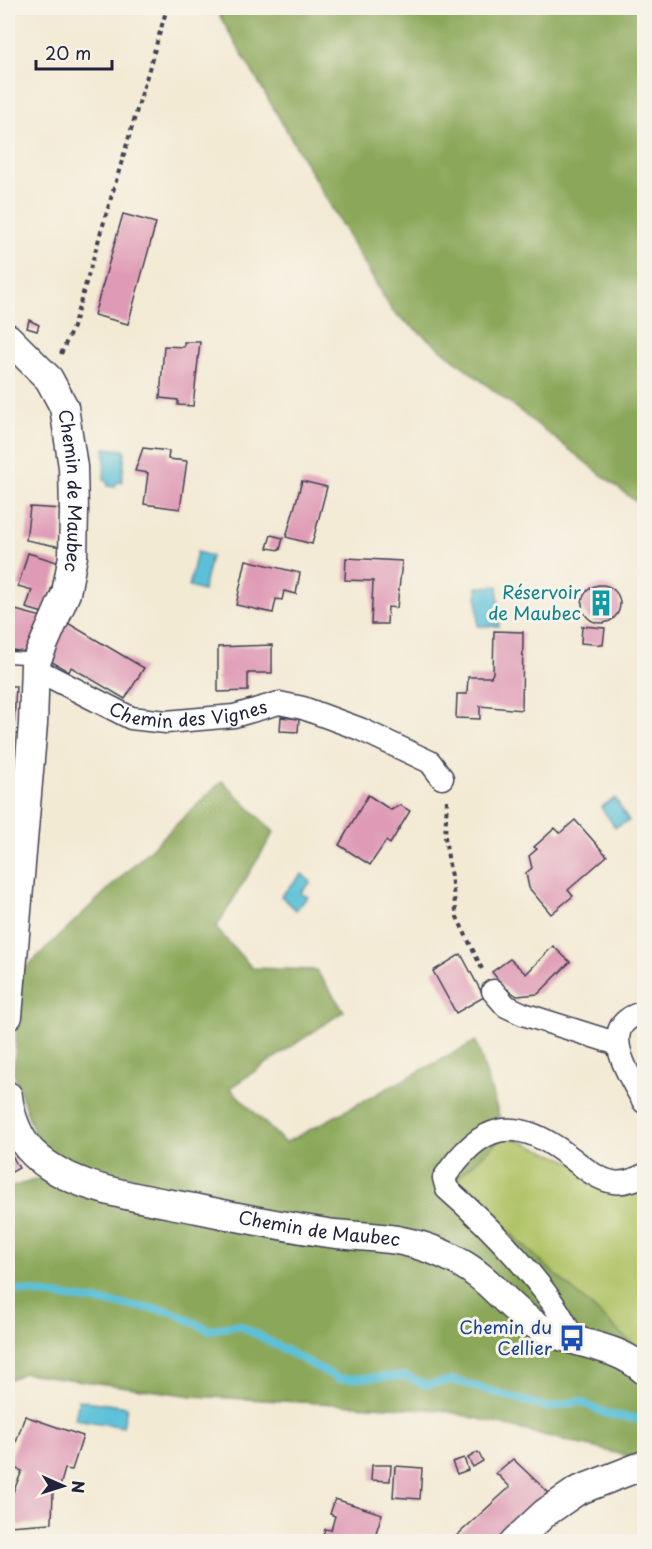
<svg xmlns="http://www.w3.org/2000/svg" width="652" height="1549" viewBox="0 0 652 1549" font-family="'Playpen Sans',sans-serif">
<rect width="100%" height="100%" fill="#f7f3e8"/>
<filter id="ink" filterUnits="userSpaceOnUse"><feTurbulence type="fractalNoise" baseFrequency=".0167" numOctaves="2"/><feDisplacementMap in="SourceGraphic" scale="12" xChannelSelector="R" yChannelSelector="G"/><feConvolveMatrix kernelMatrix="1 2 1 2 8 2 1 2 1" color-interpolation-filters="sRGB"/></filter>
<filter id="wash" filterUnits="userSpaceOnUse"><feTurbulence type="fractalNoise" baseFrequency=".008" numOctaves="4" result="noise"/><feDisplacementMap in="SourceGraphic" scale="24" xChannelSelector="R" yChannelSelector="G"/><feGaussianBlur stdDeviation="1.35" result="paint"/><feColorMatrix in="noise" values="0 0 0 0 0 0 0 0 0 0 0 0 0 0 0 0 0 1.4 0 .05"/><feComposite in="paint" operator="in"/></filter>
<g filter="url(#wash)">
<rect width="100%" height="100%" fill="#f3ead4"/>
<polygon fill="#afc265" stroke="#687250" stroke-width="1.5" points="505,1135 644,1191 644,1354 452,1182"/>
<g fill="#8ba85a" stroke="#56654a" stroke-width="1.5">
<polygon points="215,8 644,8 644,508 392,311"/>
<polygon points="222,781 274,832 216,928 252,968 316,970 344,1011 230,1088 285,1143 476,1041 505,1135 453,1182 644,1354 644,1460 442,1410 193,1396 24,1373 8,1380 8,1188 48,1176 14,1073 20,973"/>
</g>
<g fill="#5bc1d8" stroke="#3e728a" stroke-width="1.5">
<polygon points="105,448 125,450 122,482 117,482 115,487 108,486 107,481 104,480"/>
<polygon points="197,552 211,556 203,591 189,587"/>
<polygon points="498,586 499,626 478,626 477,587"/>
<polygon points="615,798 629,821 615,827 601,807"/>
<polygon points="302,874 311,882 300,893 308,897 296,910 281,896"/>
<polygon points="79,1400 127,1407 123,1427 75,1419"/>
</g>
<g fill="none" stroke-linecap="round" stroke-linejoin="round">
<polyline stroke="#5bc1d8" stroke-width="8" points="8,1289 170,1311 209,1330 239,1325 339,1379 406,1376 426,1385 453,1380 549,1408 579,1401 607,1414 644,1420"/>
</g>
<g id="blocks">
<g fill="#df9bb6">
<polygon points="123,214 156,223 128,324 94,315"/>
<polygon points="29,320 39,325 37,331 27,328"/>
<polygon points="184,342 200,342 193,406 178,405 178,400 160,398 164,346 184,347"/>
<polygon points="143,448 169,451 168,459 187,461 180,509 144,504 148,473 135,471"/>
<polygon points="302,481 327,487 312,544 286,537"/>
<polygon points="30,507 62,509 61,547 26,540"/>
<polygon points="271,535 283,538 280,550 267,548"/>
<polygon points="28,553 60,563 43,613 26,608 32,590 18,586"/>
<polygon points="346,558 402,561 397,608 388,607 387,624 371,624 373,581 345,580"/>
<polygon points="246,560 300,573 296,594 284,591 282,600 276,599 273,613 236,605"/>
<circle cx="601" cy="604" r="19"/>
<polygon points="8,608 42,617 30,653 8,649"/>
<polygon points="66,622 144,668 125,699 71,667 69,672 49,660"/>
<polygon points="582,626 605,628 603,645 581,643"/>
<polygon points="494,631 523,632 522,710 480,706 480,719 456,718 457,694 467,694 468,677 491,677 493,673"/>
<polygon points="272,645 272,673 248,673 248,691 218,692 218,647"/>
<polygon points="8,686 16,686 14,721 8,721"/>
<polygon points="281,717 299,719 298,732 280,731"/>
<polygon points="368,795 391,810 400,805 410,811 390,844 386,841 370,865 339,845"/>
<polygon points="575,820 607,856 568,890 573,896 551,914 529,888 526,873 532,868 529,856 537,849 534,847 555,828 560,833"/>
<polygon points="553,946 570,962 538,994 517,996 503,986 492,972 510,959 526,974"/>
<polygon points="461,954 484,997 456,1013 433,971"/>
<polygon points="10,1152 19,1168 8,1174 8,1153"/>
<polygon points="25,1416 83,1436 72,1470 65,1469 59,1490 53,1491 52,1523 8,1526 8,1497 11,1497 22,1471 8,1466"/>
<polygon points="478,1452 483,1461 473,1467 468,1458"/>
<polygon points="464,1458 468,1470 457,1474 452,1462"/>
<polygon points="513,1459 548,1492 534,1512 502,1542 456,1542 453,1539 510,1487 496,1473"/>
<polygon points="372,1465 391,1465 390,1481 371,1480"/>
<polygon points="395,1466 422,1468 420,1499 393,1497"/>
<polygon points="335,1499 382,1514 373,1542 321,1542 325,1529 331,1530 335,1516 330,1514"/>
</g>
</g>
</g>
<g filter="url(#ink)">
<use href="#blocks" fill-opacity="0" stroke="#414052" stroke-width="1.5"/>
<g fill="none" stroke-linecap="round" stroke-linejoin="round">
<g stroke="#414052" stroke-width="13">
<polyline id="service" points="8,657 25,658 33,663"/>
</g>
<g stroke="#414052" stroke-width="25">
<g id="minor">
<path id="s1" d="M35,664L43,673L131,718L166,722L234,716L279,703L303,708L360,729L430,762L442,778"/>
<polyline points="493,991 506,1006 523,1014 618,1044"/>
<path d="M644,1014C639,1013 632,1016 627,1020C603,1038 634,1084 644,1102"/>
<path d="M572,1338C554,1291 486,1223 447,1189L444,1178C480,1124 514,1114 566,1154C580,1164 595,1179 613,1182C623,1184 636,1179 644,1175"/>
</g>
</g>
<g stroke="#414052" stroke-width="31">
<g id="tertiary">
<path id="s2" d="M8,338L49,379L64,407L73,467L74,511L73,556L66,593L35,664L33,724L8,1016"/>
<path id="s3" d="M8,1096C10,1115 18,1139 33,1153C71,1191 148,1199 198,1209C242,1218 285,1227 328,1233C357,1237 390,1236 418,1245C442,1252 463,1262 482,1278C504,1296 521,1320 549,1332C581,1345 618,1346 644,1370"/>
<polyline points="514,1542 545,1513 577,1491 644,1465"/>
</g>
</g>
<g stroke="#414052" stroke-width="4" stroke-dasharray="4.5 4.5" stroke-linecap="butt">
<polyline points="61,354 73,327 167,8"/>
<polyline points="447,800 445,837 457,917 483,971"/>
</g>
<use href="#service" stroke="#fff" stroke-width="10"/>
<use href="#minor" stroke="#fff" stroke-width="22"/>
<use href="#tertiary" stroke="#fff" stroke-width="28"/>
</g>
</g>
<defs>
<g id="building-bare" transform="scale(2.07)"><path d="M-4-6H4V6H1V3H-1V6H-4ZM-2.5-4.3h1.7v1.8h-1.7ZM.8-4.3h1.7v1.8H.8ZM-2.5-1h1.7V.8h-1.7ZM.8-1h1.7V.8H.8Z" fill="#0f9aa8" stroke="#f7f3e8" stroke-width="2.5" paint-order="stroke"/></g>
<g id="bus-bare" transform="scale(2.07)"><path d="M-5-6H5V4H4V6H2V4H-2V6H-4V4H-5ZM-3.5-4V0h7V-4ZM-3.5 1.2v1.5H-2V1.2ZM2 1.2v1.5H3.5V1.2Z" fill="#1a4fb4" stroke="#f7f3e8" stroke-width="2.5" paint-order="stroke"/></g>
</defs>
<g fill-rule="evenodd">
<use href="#building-bare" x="601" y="603"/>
<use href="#bus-bare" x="572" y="1338"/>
</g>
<g text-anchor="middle" stroke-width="6" stroke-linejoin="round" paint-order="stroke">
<g font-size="18" fill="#22223b" stroke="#f7f3e8">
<text dy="6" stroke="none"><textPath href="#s2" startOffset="174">Chemin de Maubec</textPath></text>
<text dy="6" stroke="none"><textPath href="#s1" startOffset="168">Chemin des Vignes</textPath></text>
<text dy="6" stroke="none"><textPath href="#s3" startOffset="363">Chemin de Maubec</textPath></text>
</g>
<g font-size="18" fill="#0d838f" stroke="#f7f3e8" text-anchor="end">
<text x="581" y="599">Réservoir<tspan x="581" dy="21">de Maubec</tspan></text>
</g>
<g font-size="18" fill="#164399" stroke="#f7f3e8" text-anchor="end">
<text x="552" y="1334">Chemin du<tspan x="552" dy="21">Cellier</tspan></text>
</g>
</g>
<rect width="652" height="1549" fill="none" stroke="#f7f3e8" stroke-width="30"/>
<g transform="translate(63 1486) rotate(93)" stroke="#f7f3e8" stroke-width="4.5" paint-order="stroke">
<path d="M0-4.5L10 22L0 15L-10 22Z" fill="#22223b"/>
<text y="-9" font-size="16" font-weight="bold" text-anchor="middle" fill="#22223b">N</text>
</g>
<path d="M36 60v9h76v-9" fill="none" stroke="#22223b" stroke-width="3"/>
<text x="45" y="60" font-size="18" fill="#22223b" stroke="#f7f3e8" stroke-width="4.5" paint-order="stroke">20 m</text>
</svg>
